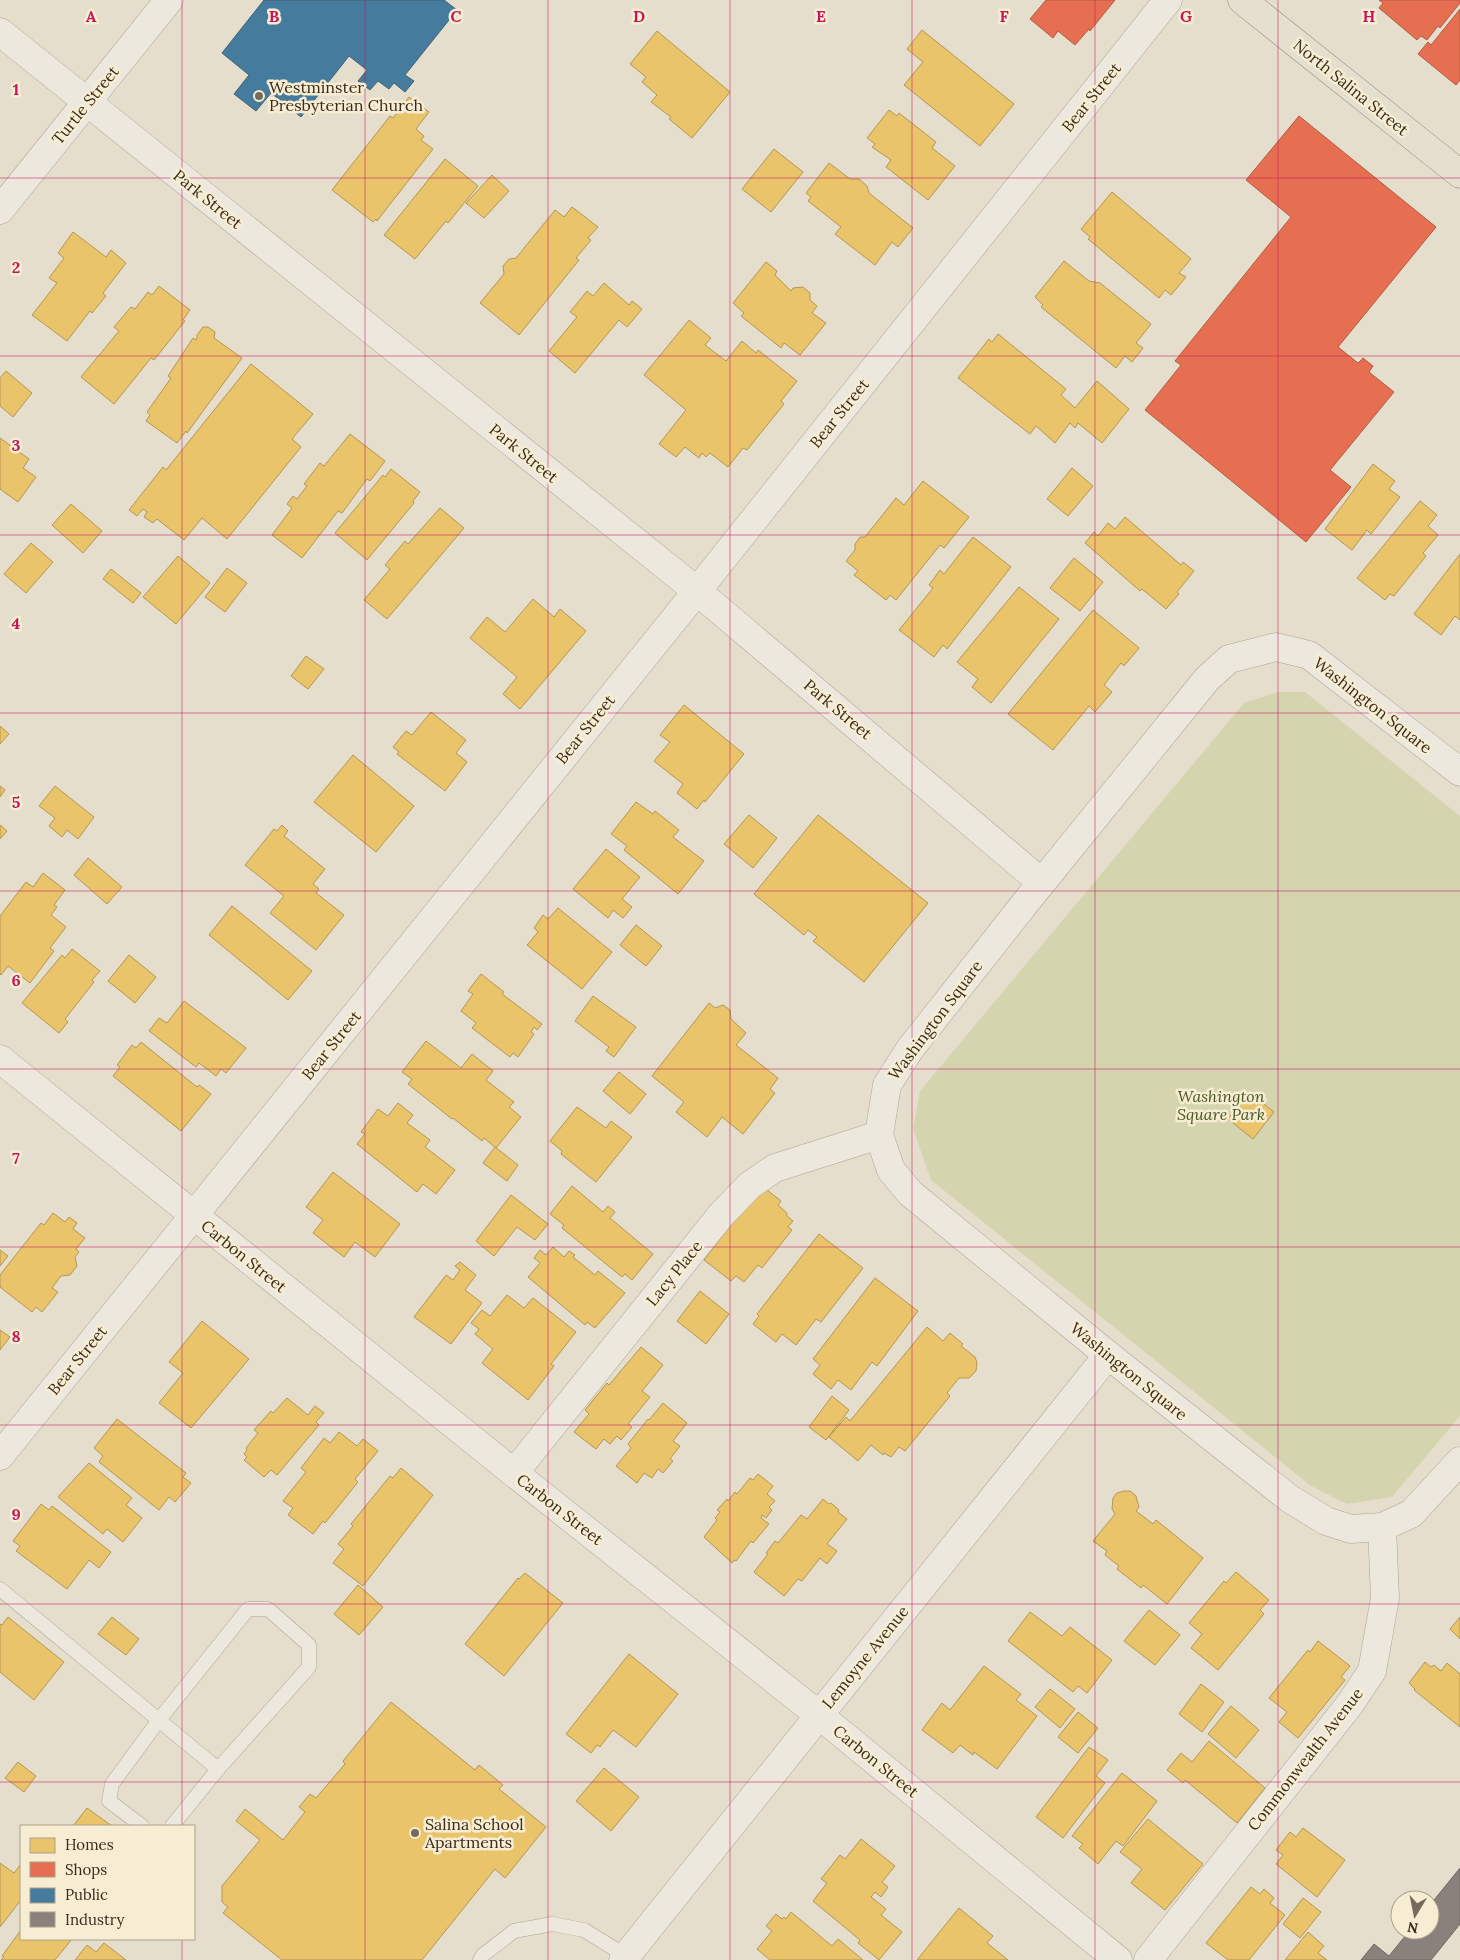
<svg xmlns="http://www.w3.org/2000/svg" width="1460" height="1960" viewBox="0 0 1460 1960" font-family="Lora,serif">
<rect width="100%" height="100%" fill="#e6decc"/>
<polygon fill="#d4d5ae" points="1278,692 1305,692 1460,816 1460,1416 1392,1497 1347,1504 1311,1486 931,1180 913,1129 920,1091 1244,703"/>
<g fill="#e9c46a" stroke="#b49653">
<polygon points="922,30 1014,104 980,146 904,85 923,62 907,49"/>
<polygon points="657,31 730,92 692,138 669,119 671,117 651,102 657,95 642,82 646,77 630,64"/>
<polygon points="409,97 429,112 416,129 424,136 421,140 433,149 377,221 376,219 373,222 332,190 390,116 393,118"/>
<polygon points="889,110 897,116 899,113 936,142 932,148 955,166 928,200 886,167 891,160 872,147 875,144 867,138"/>
<polygon points="774,149 803,172 771,212 742,189"/>
<polygon points="445,159 478,186 448,223 446,221 415,259 384,235"/>
<polygon points="829,163 850,179 859,179 867,186 869,193 913,228 898,247 892,242 875,265 835,234 841,227 808,201 811,197 806,193"/>
<polygon points="492,175 509,191 484,218 466,203"/>
<polygon points="1112,192 1191,259 1179,273 1186,277 1171,295 1165,290 1159,298 1088,239 1090,237 1081,229"/>
<polygon points="572,207 598,227 588,238 591,240 576,258 579,260 519,335 480,303 504,274 503,266 509,259 516,258 555,210 564,217"/>
<polygon points="73,232 106,257 111,250 126,263 103,293 106,296 92,313 90,311 67,341 32,315 57,283 49,278 64,258 58,253"/>
<polygon points="1064,261 1089,281 1100,283 1151,324 1136,343 1143,348 1132,362 1125,356 1116,368 1041,307 1043,305 1035,297"/>
<polygon points="766,262 777,271 775,275 791,291 793,288 803,287 810,293 810,300 817,306 812,313 826,323 800,355 784,343 781,348 741,316 744,313 733,303"/>
<polygon points="604,283 629,305 632,301 642,309 627,327 619,320 575,373 549,351 577,317 570,312 587,291 593,296"/>
<polygon points="159,286 190,310 183,320 185,321 154,360 151,358 114,404 81,377 119,331 114,327 131,307 135,309 148,292 152,295"/>
<polygon points="689,320 711,338 705,345 726,361 742,341 756,353 758,350 797,381 781,401 784,404 747,450 743,448 728,467 710,453 706,457 702,453 699,458 685,447 676,457 659,444 686,410 644,375"/>
<polygon points="203,327 208,327 215,332 214,338 242,358 187,433 186,431 177,443 146,421 150,415 147,412 171,378 168,376 193,338 196,340 197,338 197,335"/>
<polygon points="998,334 1066,389 1061,395 1075,408 1097,381 1129,409 1102,443 1078,423 1075,428 1070,423 1055,443 1036,426 1030,434 958,378 989,339 992,342"/>
<polygon points="251,364 313,414 292,439 301,447 227,539 202,518 184,540 157,519 153,523 144,517 147,512 143,509 137,516 129,510 163,467 166,470"/>
<polygon points="6,371 32,393 13,417 0,406 0,378"/>
<polygon points="350,434 385,461 370,481 367,479 342,513 338,511 302,558 272,535 292,508 287,504 293,496 297,499 307,486 304,484 320,463 324,466"/>
<polygon points="0,438 29,459 23,468 36,477 18,502 0,489"/>
<polygon points="1373,464 1395,481 1389,489 1400,497 1371,534 1367,530 1352,550 1325,529"/>
<polygon points="1072,468 1093,486 1068,516 1047,499"/>
<polygon points="391,469 420,492 413,501 414,503 367,560 335,533 383,475 385,477"/>
<polygon points="923,481 969,517 944,548 940,545 896,600 890,595 886,600 854,575 858,571 846,561 855,550 855,544 860,537 865,537 896,498 904,505"/>
<polygon points="1420,501 1437,515 1428,526 1438,535 1423,553 1426,556 1394,596 1390,594 1385,600 1357,578"/>
<polygon points="71,504 102,531 83,553 52,525"/>
<polygon points="440,508 464,528 387,619 364,600 390,569 385,565 405,541 408,544"/>
<polygon points="1125,517 1181,565 1183,562 1194,571 1177,592 1179,594 1166,609 1142,589 1140,591 1085,543 1094,532 1098,536 1108,523 1115,529"/>
<polygon points="973,537 1011,567 947,649 943,645 934,657 899,630 933,588 929,585 940,570 944,574"/>
<polygon points="31,543 53,562 26,593 4,574"/>
<polygon points="1460,554 1460,620 1455,616 1441,635 1414,614"/>
<polygon points="178,556 210,583 176,624 143,597"/>
<polygon points="1074,558 1103,582 1080,611 1050,588"/>
<polygon points="227,568 247,583 225,612 205,597"/>
<polygon points="111,569 141,593 133,603 103,579"/>
<polygon points="1019,587 1059,619 991,703 972,687 978,679 957,662"/>
<polygon points="533,599 554,617 560,609 586,631 520,709 503,694 517,677 470,638 487,617 505,632"/>
<polygon points="1093,610 1139,648 1124,666 1121,663 1104,685 1112,692 1095,712 1089,706 1053,750 1008,714"/>
<polygon points="306,656 324,669 308,689 291,676"/>
<polygon points="684,705 744,754 705,802 704,800 697,809 677,793 683,784 654,761 670,742 660,735"/>
<polygon points="431,712 466,740 456,753 467,762 445,791 397,754 399,752 393,747 406,731 412,735"/>
<polygon points="0,726 9,734 0,744"/>
<polygon points="353,755 414,806 376,852 314,802"/>
<polygon points="0,786 5,790 0,797"/>
<polygon points="55,786 94,817 78,839 67,830 62,837 49,826 55,818 39,806"/>
<polygon points="636,802 653,814 655,811 679,830 673,837 704,861 678,894 624,850 627,846 611,834"/>
<polygon points="749,815 777,838 753,868 724,844"/>
<polygon points="818,815 928,903 864,982 813,941 817,937 808,930 804,935 754,894"/>
<polygon points="0,825 7,831 0,839"/>
<polygon points="282,825 288,831 284,836 325,869 313,884 319,889 316,893 344,915 316,950 270,913 284,896 245,865 274,829 277,831"/>
<polygon points="606,849 640,877 622,899 632,907 623,918 613,910 608,918 573,889"/>
<polygon points="88,858 122,887 107,904 74,875"/>
<polygon points="43,873 65,890 54,905 57,907 51,915 66,927 50,948 54,951 30,983 8,966 1,975 0,974 0,916 26,882 33,887"/>
<polygon points="232,906 312,971 288,1000 209,935"/>
<polygon points="558,908 612,952 582,989 527,945 538,932 534,928 543,915 548,919"/>
<polygon points="636,925 662,946 646,966 620,945"/>
<polygon points="72,949 100,971 92,980 94,982 65,1019 68,1022 59,1033 22,1003 62,955 65,958"/>
<polygon points="129,955 156,977 135,1003 108,981"/>
<polygon points="481,974 504,992 502,994 542,1024 537,1030 534,1027 531,1032 534,1034 518,1057 513,1053 510,1057 472,1028 476,1023 461,1011 473,994 468,991"/>
<polygon points="593,996 636,1027 614,1057 606,1051 609,1047 575,1021"/>
<polygon points="184,1001 246,1048 226,1073 221,1069 216,1076 199,1063 196,1067 149,1031 159,1018 167,1023"/>
<polygon points="709,1003 715,1008 723,1005 730,1010 731,1019 746,1033 736,1045 778,1078 770,1089 775,1093 743,1134 722,1117 707,1137 676,1112 684,1102 652,1076"/>
<polygon points="426,1041 461,1068 472,1054 493,1071 486,1080 514,1102 509,1107 521,1117 496,1148 484,1138 482,1141 453,1118 452,1119 408,1084 412,1079 402,1072"/>
<polygon points="141,1042 197,1087 199,1085 211,1094 181,1131 113,1076 120,1067 117,1065 132,1045 136,1048"/>
<polygon points="619,1072 646,1094 630,1114 603,1091"/>
<polygon points="1250,1093 1274,1112 1253,1139 1228,1119"/>
<polygon points="398,1103 413,1115 407,1123 430,1140 425,1147 455,1170 436,1194 423,1184 417,1192 357,1144 365,1134 361,1132 378,1109 388,1116"/>
<polygon points="577,1107 606,1128 611,1121 632,1137 596,1182 561,1154 562,1151 550,1141"/>
<polygon points="495,1147 518,1165 507,1181 483,1163"/>
<polygon points="333,1172 400,1224 375,1257 355,1242 344,1257 313,1233 323,1220 306,1207"/>
<polygon points="572,1186 603,1212 608,1206 615,1212 610,1218 653,1254 632,1280 625,1274 622,1277 562,1228 564,1225 550,1214"/>
<polygon points="762,1186 781,1201 778,1205 787,1213 787,1216 793,1221 788,1227 792,1230 762,1268 758,1265 744,1282 736,1276 731,1281 704,1260 722,1236 720,1234"/>
<polygon points="511,1195 548,1224 535,1240 517,1227 494,1256 476,1241"/>
<polygon points="53,1213 65,1222 69,1217 77,1223 73,1229 85,1238 76,1249 79,1252 75,1257 77,1266 70,1275 61,1276 52,1288 58,1292 42,1312 36,1307 32,1312 0,1287 0,1275 41,1223 44,1225"/>
<polygon points="819,1234 863,1268 821,1322 816,1319 796,1345 782,1334 776,1342 753,1324 759,1316 757,1314"/>
<polygon points="553,1247 564,1257 569,1251 575,1255 573,1257 595,1275 598,1271 625,1293 595,1328 587,1322 585,1325 528,1277 540,1263 534,1258 540,1250 546,1255"/>
<polygon points="0,1250 8,1256 0,1266"/>
<polygon points="460,1262 476,1275 465,1290 482,1303 451,1344 414,1317 446,1275 453,1280 460,1270 455,1266"/>
<polygon points="875,1278 918,1311 877,1366 872,1362 851,1390 838,1380 831,1389 813,1374 820,1365 813,1359"/>
<polygon points="700,1291 729,1314 706,1344 677,1321"/>
<polygon points="507,1295 524,1308 533,1298 576,1332 551,1364 554,1366 528,1400 482,1363 493,1349 475,1334 479,1329 471,1323 482,1310 490,1316"/>
<polygon points="202,1321 249,1359 191,1428 159,1403 183,1373 169,1362"/>
<polygon points="927,1327 943,1341 950,1333 963,1344 961,1346 975,1357 977,1363 976,1371 969,1378 959,1378 947,1393 950,1396 905,1451 899,1447 891,1457 884,1453 883,1455 871,1445 858,1461 829,1437 846,1417 850,1421"/>
<polygon points="0,1330 10,1337 0,1350"/>
<polygon points="641,1347 663,1365 642,1391 650,1397 628,1424 632,1427 621,1440 617,1436 610,1444 604,1439 596,1449 574,1432 589,1414 585,1410 607,1383 609,1385"/>
<polygon points="832,1396 849,1410 826,1440 809,1427"/>
<polygon points="287,1398 308,1415 315,1406 324,1413 316,1422 319,1425 277,1475 271,1470 264,1477 244,1460 247,1457 244,1454 247,1450 246,1448 258,1433 254,1430 271,1411 273,1413"/>
<polygon points="663,1403 687,1423 673,1441 680,1446 670,1459 673,1461 663,1473 658,1469 652,1478 644,1473 637,1483 616,1466 631,1448 628,1444 648,1419 649,1420"/>
<polygon points="117,1419 186,1473 183,1477 191,1483 175,1502 169,1497 159,1510 99,1462 103,1456 94,1448"/>
<polygon points="339,1432 357,1446 363,1439 378,1451 355,1479 358,1482 325,1523 323,1521 313,1534 288,1515 293,1508 283,1501 306,1472 301,1468 324,1438 330,1443"/>
<polygon points="89,1463 132,1498 126,1505 142,1518 123,1542 107,1529 103,1534 58,1497"/>
<polygon points="401,1468 433,1495 363,1586 333,1563 344,1549 338,1544 353,1526 351,1524 390,1476 393,1478"/>
<polygon points="758,1474 773,1486 767,1494 775,1501 769,1507 772,1510 766,1518 762,1515 761,1518 769,1524 753,1543 751,1541 736,1561 734,1560 732,1563 704,1537 717,1520 715,1518 720,1512 717,1510 727,1499 728,1501 735,1492 737,1494 750,1478 753,1480"/>
<polygon points="1124,1491 1130,1491 1136,1496 1139,1507 1136,1511 1153,1524 1156,1520 1203,1558 1167,1604 1143,1585 1141,1588 1117,1569 1119,1566 1105,1555 1107,1551 1093,1541 1115,1514 1112,1509 1113,1498 1117,1493"/>
<polygon points="823,1499 829,1504 831,1503 839,1510 838,1512 847,1519 827,1544 837,1551 827,1564 820,1558 802,1581 798,1579 784,1596 754,1572 768,1554 766,1553 775,1541 778,1543 801,1515 807,1519"/>
<polygon points="41,1504 49,1510 52,1506 111,1552 99,1568 89,1560 67,1589 16,1551 20,1546 13,1541"/>
<polygon points="1236,1572 1269,1600 1260,1610 1264,1614 1218,1670 1191,1648 1202,1634 1189,1623 1224,1581 1226,1583"/>
<polygon points="525,1573 563,1603 504,1676 465,1644 518,1578 519,1579"/>
<polygon points="358,1585 383,1607 359,1635 334,1614"/>
<polygon points="1149,1610 1180,1635 1155,1665 1124,1641"/>
<polygon points="1030,1612 1062,1636 1070,1627 1112,1660 1087,1693 1078,1686 1073,1692 1008,1641"/>
<polygon points="8,1617 64,1662 34,1700 0,1672 0,1624 2,1625"/>
<polygon points="112,1617 139,1639 126,1655 98,1634"/>
<polygon points="1460,1617 1460,1639 1450,1629"/>
<polygon points="1318,1641 1350,1666 1341,1677 1345,1680 1298,1738 1279,1722 1287,1712 1269,1698 1308,1650 1310,1652"/>
<polygon points="629,1654 678,1694 636,1747 613,1730 600,1747 597,1745 591,1753 566,1734"/>
<polygon points="1425,1662 1431,1667 1434,1665 1441,1671 1447,1663 1460,1674 1460,1727 1414,1690 1415,1689 1409,1683"/>
<polygon points="984,1666 1021,1694 1016,1700 1037,1716 997,1769 974,1752 973,1755 960,1745 953,1753 922,1730 942,1703 950,1710"/>
<polygon points="1201,1684 1224,1702 1202,1732 1179,1714"/>
<polygon points="1050,1689 1075,1709 1060,1728 1035,1707"/>
<polygon points="391,1702 475,1770 479,1765 503,1785 499,1789 546,1827 505,1878 495,1869 422,1960 282,1960 223,1913 228,1907 222,1902 222,1886 260,1840 236,1821 245,1809 283,1840 305,1812 299,1807 310,1794 316,1798 345,1764 343,1761"/>
<polygon points="1231,1706 1259,1730 1236,1758 1208,1734"/>
<polygon points="1078,1712 1098,1728 1078,1753 1058,1737"/>
<polygon points="1209,1741 1265,1788 1237,1823 1185,1780 1183,1783 1167,1770 1181,1753 1192,1762"/>
<polygon points="1089,1747 1108,1760 1096,1776 1105,1783 1063,1838 1036,1817"/>
<polygon points="18,1762 36,1776 24,1792 5,1778"/>
<polygon points="604,1768 639,1797 611,1831 576,1801"/>
<polygon points="1122,1773 1157,1801 1123,1846 1116,1841 1098,1864 1079,1848 1083,1844 1072,1836"/>
<polygon points="87,1808 112,1826 73,1826"/>
<polygon points="1148,1819 1203,1864 1165,1910 1131,1883 1142,1869 1120,1852"/>
<polygon points="1303,1828 1345,1860 1317,1897 1276,1864 1283,1855 1276,1850 1290,1832 1296,1837"/>
<polygon points="861,1839 895,1866 882,1882 888,1887 881,1897 875,1892 871,1897 886,1909 881,1915 902,1932 879,1960 858,1943 860,1940 813,1901 827,1883 821,1879 840,1855 845,1859"/>
<polygon points="0,1863 14,1873 21,1864 21,1900 0,1927"/>
<polygon points="1251,1887 1260,1894 1264,1889 1274,1898 1270,1903 1285,1915 1249,1960 1228,1960 1206,1943"/>
<polygon points="1303,1898 1321,1912 1300,1938 1283,1924"/>
<polygon points="959,1908 993,1936 987,1943 1008,1960 917,1960"/>
<polygon points="791,1912 832,1946 838,1939 863,1960 770,1960 757,1949 772,1931 766,1926 776,1914 782,1919 784,1917 786,1919"/>
<polygon points="21,1930 21,1939 72,1939 55,1960 1,1960 4,1957 2,1956"/>
<polygon points="1308,1932 1324,1946 1318,1953 1327,1960 1285,1960"/>
<polygon points="104,1943 126,1960 75,1960 87,1945 96,1952"/>
</g>
<g fill="#e76f51" stroke="#b35b41">
<polygon points="1046,0 1115,0 1090,31 1089,29 1075,45 1058,31 1053,38 1030,19"/>
<polygon points="1379,0 1460,0 1460,3 1440,28 1438,26 1427,40 1421,36 1417,40 1379,8 1383,3"/>
<polygon points="1460,9 1460,80 1456,85 1418,54 1428,42 1431,45"/>
<polygon points="1299,116 1436,227 1338,347 1358,363 1363,358 1373,366 1369,372 1394,392 1330,470 1351,487 1306,542 1145,410 1181,365 1175,361 1291,217 1246,180"/>
</g>
<polygon fill="#457b9d" stroke="#416377" points="264,0 444,0 457,10 405,75 414,81 405,92 394,83 389,89 378,81 370,90 358,81 367,70 349,56 301,117 271,93 256,111 234,94 249,75 222,53"/>
<polygon fill="#8a817c" stroke="#726760" points="1460,1868 1460,1924 1431,1960 1361,1960 1374,1944 1389,1956 1410,1930 1430,1930 1430,1905"/>
<g fill="none" stroke-linecap="round" stroke-linejoin="round">
<g stroke="#aba395" stroke-width="15">
<g id="lane">
<polyline points="0,1589 218,1769"/>
<polyline points="142,1826 109,1801 112,1784 159,1720 248,1609 268,1609 309,1645 309,1667 218,1769 172,1826"/>
<polyline points="480,1960 483,1955 514,1931 552,1924 584,1930 626,1956"/>
</g>
</g>
<g stroke="#aba395" stroke-width="29">
<g id="street">
<polyline points="0,32 697,591 1041,882"/>
<polyline points="0,210 169,0"/>
<polyline points="1460,772 1309,655 1276,647 1229,659 1207,679 1026,902 910,1049 887,1085 879,1135 891,1170 910,1193 1108,1355 1290,1499 1326,1521 1351,1529 1382,1527 1411,1514 1460,1461"/>
<polyline points="0,1059 514,1473 819,1715 1118,1960"/>
<polyline points="0,1456 697,591 1168,0"/>
<polyline points="514,1473 721,1215 750,1185 775,1168 879,1135"/>
<polyline points="623,1960 1108,1355"/>
<polyline points="1148,1960 1350,1704 1372,1671 1385,1598 1382,1527"/>
</g>
</g>
<g stroke="#90887c" stroke-width="29">
<polyline id="primary" points="1242,0 1460,174"/>
</g>
<use href="#lane" stroke="#ede8de" stroke-width="14"/>
<use href="#street" stroke="#ede8de" stroke-width="28"/>
<use href="#primary" stroke="#e5dfcf" stroke-width="28"/>
</g>
<path fill="none" stroke="#c2185b" stroke-width="1" stroke-opacity="0.55" d="M182,0V1826M365,0V1960M548,0V1960M730,0V1960M912,0V1960M1095,0V1960M1278,0V1960M0,178H1460M0,356H1460M0,535H1460M0,713H1460M0,891H1460M0,1069H1460M0,1247H1460M0,1425H1460M0,1604H1460M0,1782H1460M182,1939V1960"/>
<g fill="#766a5a" stroke="#f7edd2" stroke-width="2">
<circle cx="259" cy="96" r="5"/>
<circle cx="415" cy="1833" r="5"/>
</g>
<g text-anchor="middle" stroke-width="5" stroke-linejoin="round" paint-order="stroke">
<g font-size="16" fill="#392b1d" stroke="#f7edd2" text-anchor="start">
<text x="269" y="93">Westminster<tspan x="269" dy="18">Presbyterian Church</tspan></text>
<text x="425" y="1830">Salina School<tspan x="425" dy="18">Apartments</tspan></text>
</g>
<g font-size="16" fill="#392b1d" stroke="#f7edd2">
<text transform="translate(1351 87) rotate(39)" y="6">North Salina Street</text>
<text transform="translate(1091 97) rotate(-51)" y="6">Bear Street</text>
<text transform="translate(85 105) rotate(-51)" y="6">Turtle Street</text>
<text transform="translate(208 199) rotate(39)" y="6">Park Street</text>
<text transform="translate(839 413) rotate(-51)" y="6">Bear Street</text>
<text transform="translate(524 453) rotate(39)" y="6">Park Street</text>
<text transform="translate(1373 705) rotate(38)" y="6">Washington Square</text>
<text transform="translate(838 709) rotate(40)" y="6">Park Street</text>
<text transform="translate(585 729) rotate(-51)" y="6">Bear Street</text>
<text transform="translate(935 1020) rotate(-53)" y="6">Washington Square</text>
<text transform="translate(331 1045) rotate(-51)" y="6">Bear Street</text>
<text transform="translate(244 1256) rotate(39)" y="6">Carbon Street</text>
<text transform="translate(674 1273) rotate(-51)" y="6">Lacy Place</text>
<text transform="translate(77 1360) rotate(-51)" y="6">Bear Street</text>
<text transform="translate(1129 1371) rotate(39)" y="6">Washington Square</text>
<text transform="translate(560 1509) rotate(38)" y="6">Carbon Street</text>
<text transform="translate(865 1657) rotate(-51)" y="6">Lemoyne Avenue</text>
<text transform="translate(1305 1759) rotate(-52)" y="6">Commonwealth Avenue</text>
<text transform="translate(876 1761) rotate(39)" y="6">Carbon Street</text>
</g>
<g font-size="16" font-style="italic" fill="#485723" stroke="#f7edd2">
<text x="1221" y="1102">Washington<tspan x="1221" dy="18">Square Park</tspan></text>
</g>
</g>
<g font-size="16" text-anchor="middle" font-weight="bold" fill="#c2185b" stroke="#f7edd2" stroke-width="5" stroke-linejoin="round" paint-order="stroke">
<text x="91" y="22">A</text>
<text x="274" y="22">B</text>
<text x="456" y="22">C</text>
<text x="639" y="22">D</text>
<text x="821" y="22">E</text>
<text x="1004" y="22">F</text>
<text x="1186" y="22">G</text>
<text x="1369" y="22">H</text>
<text x="16" y="95">1</text>
<text x="16" y="273">2</text>
<text x="16" y="451">3</text>
<text x="16" y="629">4</text>
<text x="16" y="808">5</text>
<text x="16" y="986">6</text>
<text x="16" y="1164">7</text>
<text x="16" y="1342">8</text>
<text x="16" y="1520">9</text>
</g>
<rect x="20" y="1825" width="175" height="115" fill="#f7edd2" stroke="#ab9f8a"/>
<rect x="30" y="1838" width="25" height="15" fill="#e9c46a" stroke="#ab9f8a"/>
<text x="65" y="1850" font-size="15" fill="#392b1d">Homes</text>
<rect x="30" y="1862" width="25" height="15" fill="#e76f51" stroke="#ab9f8a"/>
<text x="65" y="1875" font-size="15" fill="#392b1d">Shops</text>
<rect x="30" y="1888" width="25" height="15" fill="#457b9d" stroke="#ab9f8a"/>
<text x="65" y="1900" font-size="15" fill="#392b1d">Public</text>
<rect x="30" y="1912" width="25" height="15" fill="#8a817c" stroke="#ab9f8a"/>
<text x="65" y="1925" font-size="15" fill="#392b1d">Industry</text>
<g transform="translate(1415 1915) rotate(190)"><circle r="24" fill="#f7edd2" stroke="#ab9f8a"/>
<path d="M0-4L9 19L0 12L-9 19Z" fill="#766a5a"/>
<text y="-8" font-size="14" font-weight="bold" text-anchor="middle" fill="#392b1d">N</text>
</g>
</svg>
